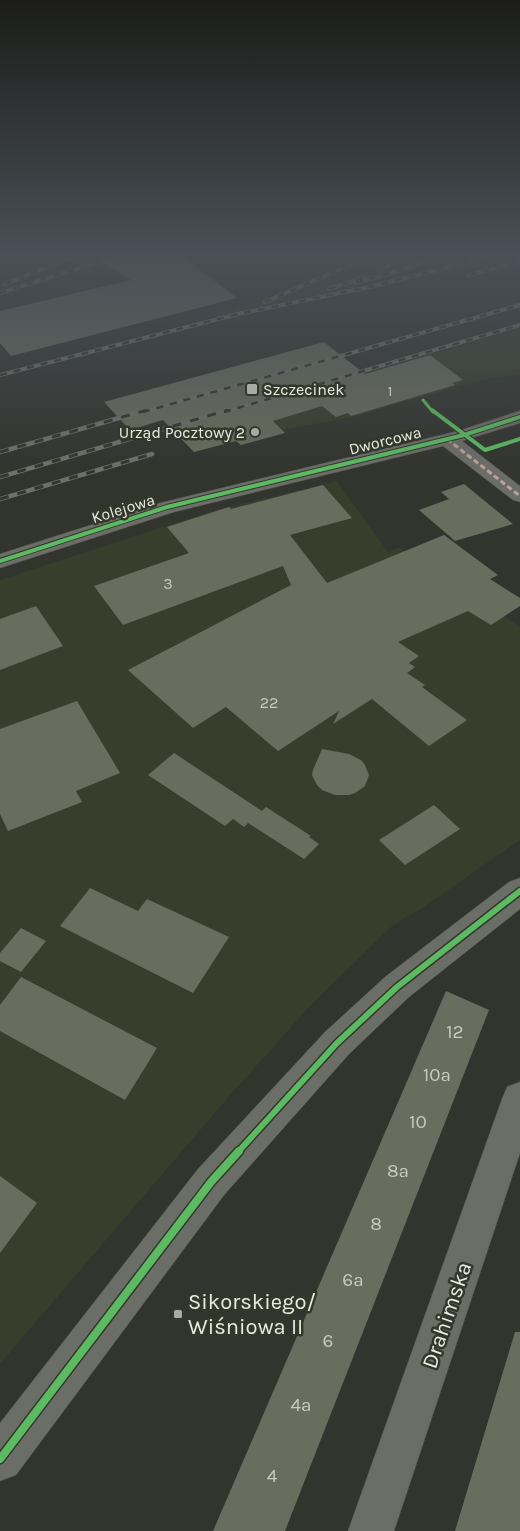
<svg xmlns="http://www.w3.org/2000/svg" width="520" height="1531" viewBox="0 0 520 1531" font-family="Karla,sans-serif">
<rect width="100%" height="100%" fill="#32342e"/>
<g fill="#383e2c">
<polygon points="364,256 520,256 520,259 459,272 451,268 384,286 258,311 255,308 217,319 213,314 253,304"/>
<polygon points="520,328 520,375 496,377 474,382 353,417 282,430 254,406"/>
<polygon points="337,481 388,552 399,547 520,627 520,840 425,906 392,926 311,1005 231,1094 0,1364 0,580 212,511"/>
</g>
<g fill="#686d5d">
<polygon points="91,256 182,256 237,298 11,356 0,343 0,311 131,280"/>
<polygon points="324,342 365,374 430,355 463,380 452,383 455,385 351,416 348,413 336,417 322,406 273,421 285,433 241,445 236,441 194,452 163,420 130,430 104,402"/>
<polygon points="464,484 513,524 455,541 419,510 449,499 441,492"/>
<polygon points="323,485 352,518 290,535 327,583 444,535 498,575 490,579 520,598 520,606 491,625 468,611 398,642 419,656 409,663 415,667 407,673 425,685 422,687 467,720 429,746 372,699 333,724 339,711 278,751 226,707 193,728 128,670 291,585 283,566 123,625 94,586 189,553 167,527 229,507 231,509"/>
<polygon points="36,606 63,646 0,670 0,619"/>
<polygon points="77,701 120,773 76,791 82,802 8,831 0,814 0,729"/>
<polygon points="322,749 349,754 361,760 365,765 369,775 365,786 355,793 349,795 335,795 322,790 317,785 312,775 313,770"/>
<polygon points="174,753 262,811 266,807 311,836 309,837 319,844 304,859 248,823 244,827 233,819 225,826 148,775"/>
<polygon points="434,805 460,829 405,865 379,840"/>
<polygon points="90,888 138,911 147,899 229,937 193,993 60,926"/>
<polygon points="21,928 46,941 21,972 0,961 0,953"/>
<polygon points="21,977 157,1048 125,1100 0,1031 0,1005"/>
<polygon points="446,991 489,1010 285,1531 213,1531"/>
<polygon points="0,1176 37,1203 0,1253"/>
<polygon points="515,1332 520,1332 520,1531 455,1531"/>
</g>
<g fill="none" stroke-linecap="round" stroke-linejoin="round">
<g stroke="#50514b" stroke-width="1">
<g id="minor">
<polygon points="520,411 520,423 462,441 520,486 520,502 513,500 443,446 174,512 0,568 0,554 160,503 458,431"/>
<polygon points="520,878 520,909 409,997 349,1054 224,1195 16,1475 0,1481 0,1423 198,1169 325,1032 385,977 509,882"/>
<polygon points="520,1082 520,1153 394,1531 348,1531 502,1099 507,1087"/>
</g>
</g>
<use href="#minor" fill="#6b6d67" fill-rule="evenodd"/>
<g stroke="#6e706a" stroke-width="4">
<g id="rail-far1">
<polyline points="0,262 7,256"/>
<polyline points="433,263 451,256"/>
<polyline points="379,271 409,256"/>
<polyline points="469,275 520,262"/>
<polyline points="356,283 407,268 439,256"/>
<polyline points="5,284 75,256"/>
<polyline points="329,289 363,278"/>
<polyline points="0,293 118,256"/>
<polyline points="265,302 371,256"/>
<polyline points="0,375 238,314 374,286 492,256"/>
<polyline points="143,412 520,305"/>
<polyline points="224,412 520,325"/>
</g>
</g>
<g stroke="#6e706a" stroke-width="4.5">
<g id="rail">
<polyline points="0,452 147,410"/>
<polyline points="0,477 228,410"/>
<polyline points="0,499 152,454"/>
</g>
</g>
<use href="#rail-far1" stroke="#33382a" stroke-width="2.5" stroke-dasharray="7" stroke-linecap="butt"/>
<use href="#rail" stroke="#33382a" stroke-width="3" stroke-dasharray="9" stroke-linecap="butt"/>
<polyline stroke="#bda197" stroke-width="3" stroke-dasharray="5.5 3" stroke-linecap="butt" points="447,439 520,496"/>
<g stroke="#33382a" stroke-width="5">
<polyline id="cycleway-far3" points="423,400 433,412"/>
</g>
<g stroke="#33382a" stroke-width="6">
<g id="cycleway-far2">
<polyline points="432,410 485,450 520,439"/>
<polyline points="0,561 167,507 464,435 520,417"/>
</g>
</g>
<g stroke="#33382a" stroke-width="9">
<polyline id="cycleway-far1" points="238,1152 337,1043 397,987 520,891"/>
</g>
<g stroke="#33382a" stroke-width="11">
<polyline id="cycleway" points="0,1459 211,1182 239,1151"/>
</g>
<use href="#cycleway-far3" stroke="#5cba63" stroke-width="3"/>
<use href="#cycleway-far2" stroke="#5cba63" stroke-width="4"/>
<use href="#cycleway-far1" stroke="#5cba63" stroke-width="6"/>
<use href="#cycleway" stroke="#5cba63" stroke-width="8"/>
</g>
<linearGradient id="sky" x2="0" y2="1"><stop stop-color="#1c1d19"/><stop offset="0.54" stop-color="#495057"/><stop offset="1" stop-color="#495057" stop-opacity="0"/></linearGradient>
<rect width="520" height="470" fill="url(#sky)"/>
<g fill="#a8aba3" stroke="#33382a" stroke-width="2">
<rect x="246" y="383" width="12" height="12" rx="2.5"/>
<circle cx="255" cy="432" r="5"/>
<rect x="173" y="1309" width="10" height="10" rx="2.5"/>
</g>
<g text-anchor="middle" stroke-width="5" stroke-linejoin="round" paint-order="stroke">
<g font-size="14" fill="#c7ccc1">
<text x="390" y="396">1</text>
</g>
<g font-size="16" fill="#e7ebe2" stroke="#33382a" text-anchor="start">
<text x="263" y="395">Szczecinek</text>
<text x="245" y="438" text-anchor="end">Urząd Pocztowy 2</text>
</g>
<g font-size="16" fill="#e7ebe2" stroke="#33382a">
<text transform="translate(385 440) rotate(-14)" y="6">Dworcowa</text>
<text transform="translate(123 508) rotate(-17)" y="6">Kolejowa</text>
</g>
<g font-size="16" fill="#c7ccc1">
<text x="168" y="589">3</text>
<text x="269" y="708">22</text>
</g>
<g font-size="19" fill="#c7ccc1">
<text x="455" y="1038">12</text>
<text x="437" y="1081">10a</text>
<text x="418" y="1128">10</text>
<text x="398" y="1177">8a</text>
<text x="376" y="1230">8</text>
<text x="353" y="1286">6a</text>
<text x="328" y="1347">6</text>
<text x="301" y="1411">4a</text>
<text x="272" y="1482">4</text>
</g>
<g font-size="22" fill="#e7ebe2" stroke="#33382a" text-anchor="start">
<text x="188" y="1309">Sikorskiego/<tspan x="188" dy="25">Wiśniowa II</tspan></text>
</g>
<g font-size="22" fill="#e7ebe2" stroke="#33382a">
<text transform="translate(446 1315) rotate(-71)" y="8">Drahimska</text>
</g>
</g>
</svg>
